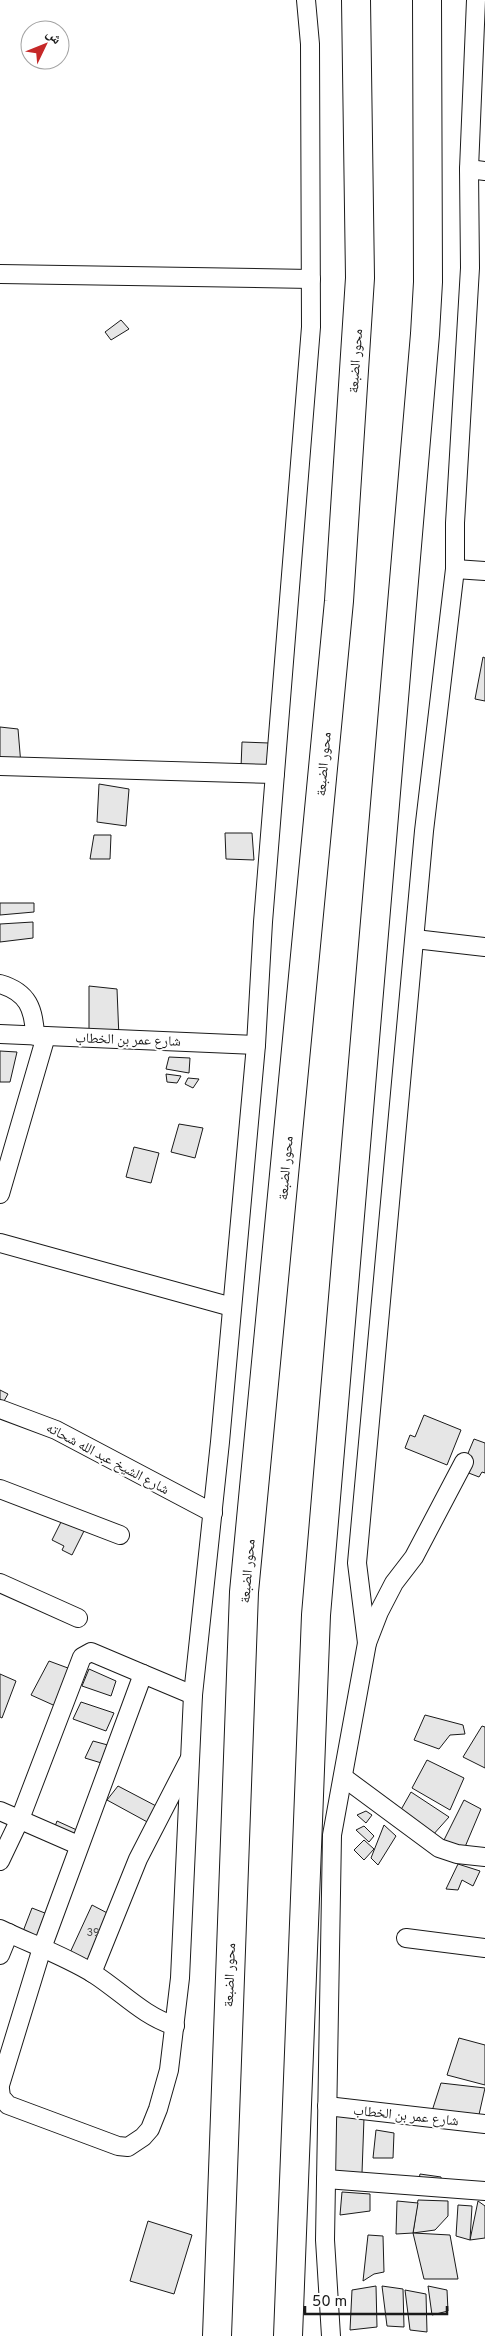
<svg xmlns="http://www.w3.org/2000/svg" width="485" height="2336" viewBox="0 0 485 2336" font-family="Overpass,'Noto Naskh Arabic',sans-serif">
<rect width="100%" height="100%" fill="#fff"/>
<g fill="#e6e6e6" stroke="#1a1a1a">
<polygon points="121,320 129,329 111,340 105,332"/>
<polygon points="483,657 485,658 485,701 475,699"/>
<polygon points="0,727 18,729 21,765 0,765"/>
<polygon points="242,742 269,743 268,768 241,768"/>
<polygon points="99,784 129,789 126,826 97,822"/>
<polygon points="225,833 252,833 254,860 226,859"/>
<polygon points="94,835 111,835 110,859 90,859"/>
<polygon points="0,903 34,903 34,912 0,915"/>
<polygon points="33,922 33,938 0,942 0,924"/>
<polygon points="89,986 117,989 119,1038 89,1036"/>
<polygon points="0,1051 17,1052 10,1082 0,1082"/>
<polygon points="169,1057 190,1058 189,1073 166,1069"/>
<polygon points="166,1074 181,1076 177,1083 167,1082"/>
<polygon points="188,1078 199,1079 193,1088 185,1084"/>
<polygon points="179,1124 203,1128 195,1158 171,1152"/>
<polygon points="134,1147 159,1153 151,1183 126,1177"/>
<polygon points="0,1390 8,1394 0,1408"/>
<polygon points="424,1415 461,1430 447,1465 405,1448 410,1435 415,1437"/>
<polygon points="474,1439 485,1443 485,1473 482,1472 479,1477 461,1470"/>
<polygon points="62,1520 84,1531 72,1555 62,1550 64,1546 52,1540"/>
<polygon points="49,1661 76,1671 62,1709 31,1695"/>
<polygon points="89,1669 116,1681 111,1696 82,1686"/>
<polygon points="0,1674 16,1681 2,1718 0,1717"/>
<polygon points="81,1702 114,1713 106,1731 73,1719"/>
<polygon points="425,1715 463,1725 465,1734 450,1735 439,1749 414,1740"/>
<polygon points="482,1726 485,1727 485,1768 463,1757"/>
<polygon points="93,1741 115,1747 108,1765 85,1758"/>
<polygon points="427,1760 464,1778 450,1810 412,1788"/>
<polygon points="118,1786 158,1807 151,1824 107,1800"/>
<polygon points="411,1792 449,1817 432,1836 398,1815"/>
<polygon points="464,1800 481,1809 462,1854 442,1844"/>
<polygon points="366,1811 372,1815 366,1823 357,1815"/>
<polygon points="57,1821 79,1831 73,1846 51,1837"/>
<polygon points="384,1825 396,1836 378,1865 371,1858"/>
<polygon points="364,1826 374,1836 369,1842 356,1830"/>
<polygon points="364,1840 374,1849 364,1860 354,1850"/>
<polygon points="458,1864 480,1871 473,1886 462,1880 458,1890 446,1889"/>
<polygon points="92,1905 113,1916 91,1969 68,1957"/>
<polygon points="32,1908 50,1915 39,1942 22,1934"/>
<polygon points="459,2038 485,2045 485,2085 447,2075"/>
<polygon points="441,2083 485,2088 478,2119 432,2111"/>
<polygon points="335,2115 364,2118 362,2173 334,2172"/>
<polygon points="376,2130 394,2133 393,2158 373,2158"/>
<polygon points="420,2174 441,2177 442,2186 418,2184"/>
<polygon points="342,2192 370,2194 370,2211 340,2215"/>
<polygon points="418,2200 448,2201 448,2216 435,2230 413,2233"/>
<polygon points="397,2201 418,2203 413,2233 396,2234"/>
<polygon points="478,2201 485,2206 485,2238 470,2240"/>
<polygon points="458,2205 472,2206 470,2240 456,2236"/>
<polygon points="148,2221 192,2235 174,2294 130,2281"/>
<polygon points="413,2233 450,2235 458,2279 424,2279"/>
<polygon points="368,2235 383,2236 384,2272 374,2274 363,2281"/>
<polygon points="376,2286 377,2327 350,2330 352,2290"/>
<polygon points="382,2286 403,2289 404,2327 387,2326"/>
<polygon points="428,2286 447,2290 448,2311 432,2315"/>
<polygon points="405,2290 426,2294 427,2332 410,2330"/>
</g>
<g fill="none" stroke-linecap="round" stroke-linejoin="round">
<g stroke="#1a1a1a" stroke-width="20">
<g id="minor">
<polyline points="469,169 485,171"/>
<polyline points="0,274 311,279"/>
<polyline points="455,569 485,571"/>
<polyline points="0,766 275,774"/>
<polyline points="415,939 485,947"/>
<path d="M0,984C28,992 34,1009 35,1036"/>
<polyline points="0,1034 256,1045"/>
<polyline points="0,1194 46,1036"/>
<polyline points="0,1243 232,1307"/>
<polyline points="0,1409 56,1430 213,1513"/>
<polyline points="0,1489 120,1535"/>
<polyline points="0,1583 78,1618"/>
<polyline points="367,1643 357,1563 424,831 455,569 455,523 470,268 469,169 476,0"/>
<polyline points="343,1777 439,1848 457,1854 485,1857"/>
<polyline points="0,1811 78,1845"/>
<polyline points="0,1861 20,1819 82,1657 91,1652 143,1674"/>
<path d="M0,1929C31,1944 65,1956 94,1974C122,1992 143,2016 175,2026"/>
<polyline points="406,1938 485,1948"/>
<polyline points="0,1955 9,1933"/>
<polyline points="92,1973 138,1859 189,1760"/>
<polyline points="0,2085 42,1948 143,1674 193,1695"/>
<polyline points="0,2089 1,2097 8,2105 118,2146 128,2147 143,2137 150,2129 158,2109 169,2070 180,1978 193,1695 220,1442 256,1045 263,922 311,327 310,44 306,0"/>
<polyline points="327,2106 485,2124"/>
<polyline points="326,2179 485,2191"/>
<polyline points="331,2336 325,2240 332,1835 367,1643 379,1612 394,1583 414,1557 464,1462"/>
</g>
</g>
<g stroke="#1a1a1a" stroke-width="30">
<g id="motorway">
<polyline points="217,2336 244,1592 339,601 360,278 356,0"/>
<polyline points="288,2336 316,1615 425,334 428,282 427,0"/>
</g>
</g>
<use href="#minor" stroke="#fff" stroke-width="18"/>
<use href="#motorway" stroke="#fff" stroke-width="28"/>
</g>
<g text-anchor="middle" stroke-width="4" stroke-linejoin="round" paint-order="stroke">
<g font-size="11" fill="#4d4d4d">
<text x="93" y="1936">39</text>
</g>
<g font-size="14" fill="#1a1a1a" stroke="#fff">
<text transform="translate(355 361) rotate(-86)" y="5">محور الضبعة</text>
<text transform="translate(323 764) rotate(-85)" y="5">محور الضبعة</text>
<text transform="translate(128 1039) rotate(2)" y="5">شارع عمر بن الخطاب</text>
<text transform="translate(285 1168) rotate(-85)" y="5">محور الضبعة</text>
<text transform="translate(108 1458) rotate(28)" y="5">شارع الشيخ عبد الله شحاته</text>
<text transform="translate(247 1571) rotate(-85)" y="5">محور الضبعة</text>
<text transform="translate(229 1975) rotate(-88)" y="5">محور الضبعة</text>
<text transform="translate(406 2115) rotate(6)" y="5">شارع عمر بن الخطاب</text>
</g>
</g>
<g transform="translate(45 45) rotate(47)"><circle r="24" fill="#ffffff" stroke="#a3a3a3"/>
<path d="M0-4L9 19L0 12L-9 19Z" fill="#c62828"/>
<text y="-8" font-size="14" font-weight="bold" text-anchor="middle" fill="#1a1a1a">ش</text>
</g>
<path d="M305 2306v8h142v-8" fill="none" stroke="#1a1a1a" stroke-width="2.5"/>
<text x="312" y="2306" font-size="15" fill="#1a1a1a" stroke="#ffffff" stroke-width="4" paint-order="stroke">50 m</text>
</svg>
